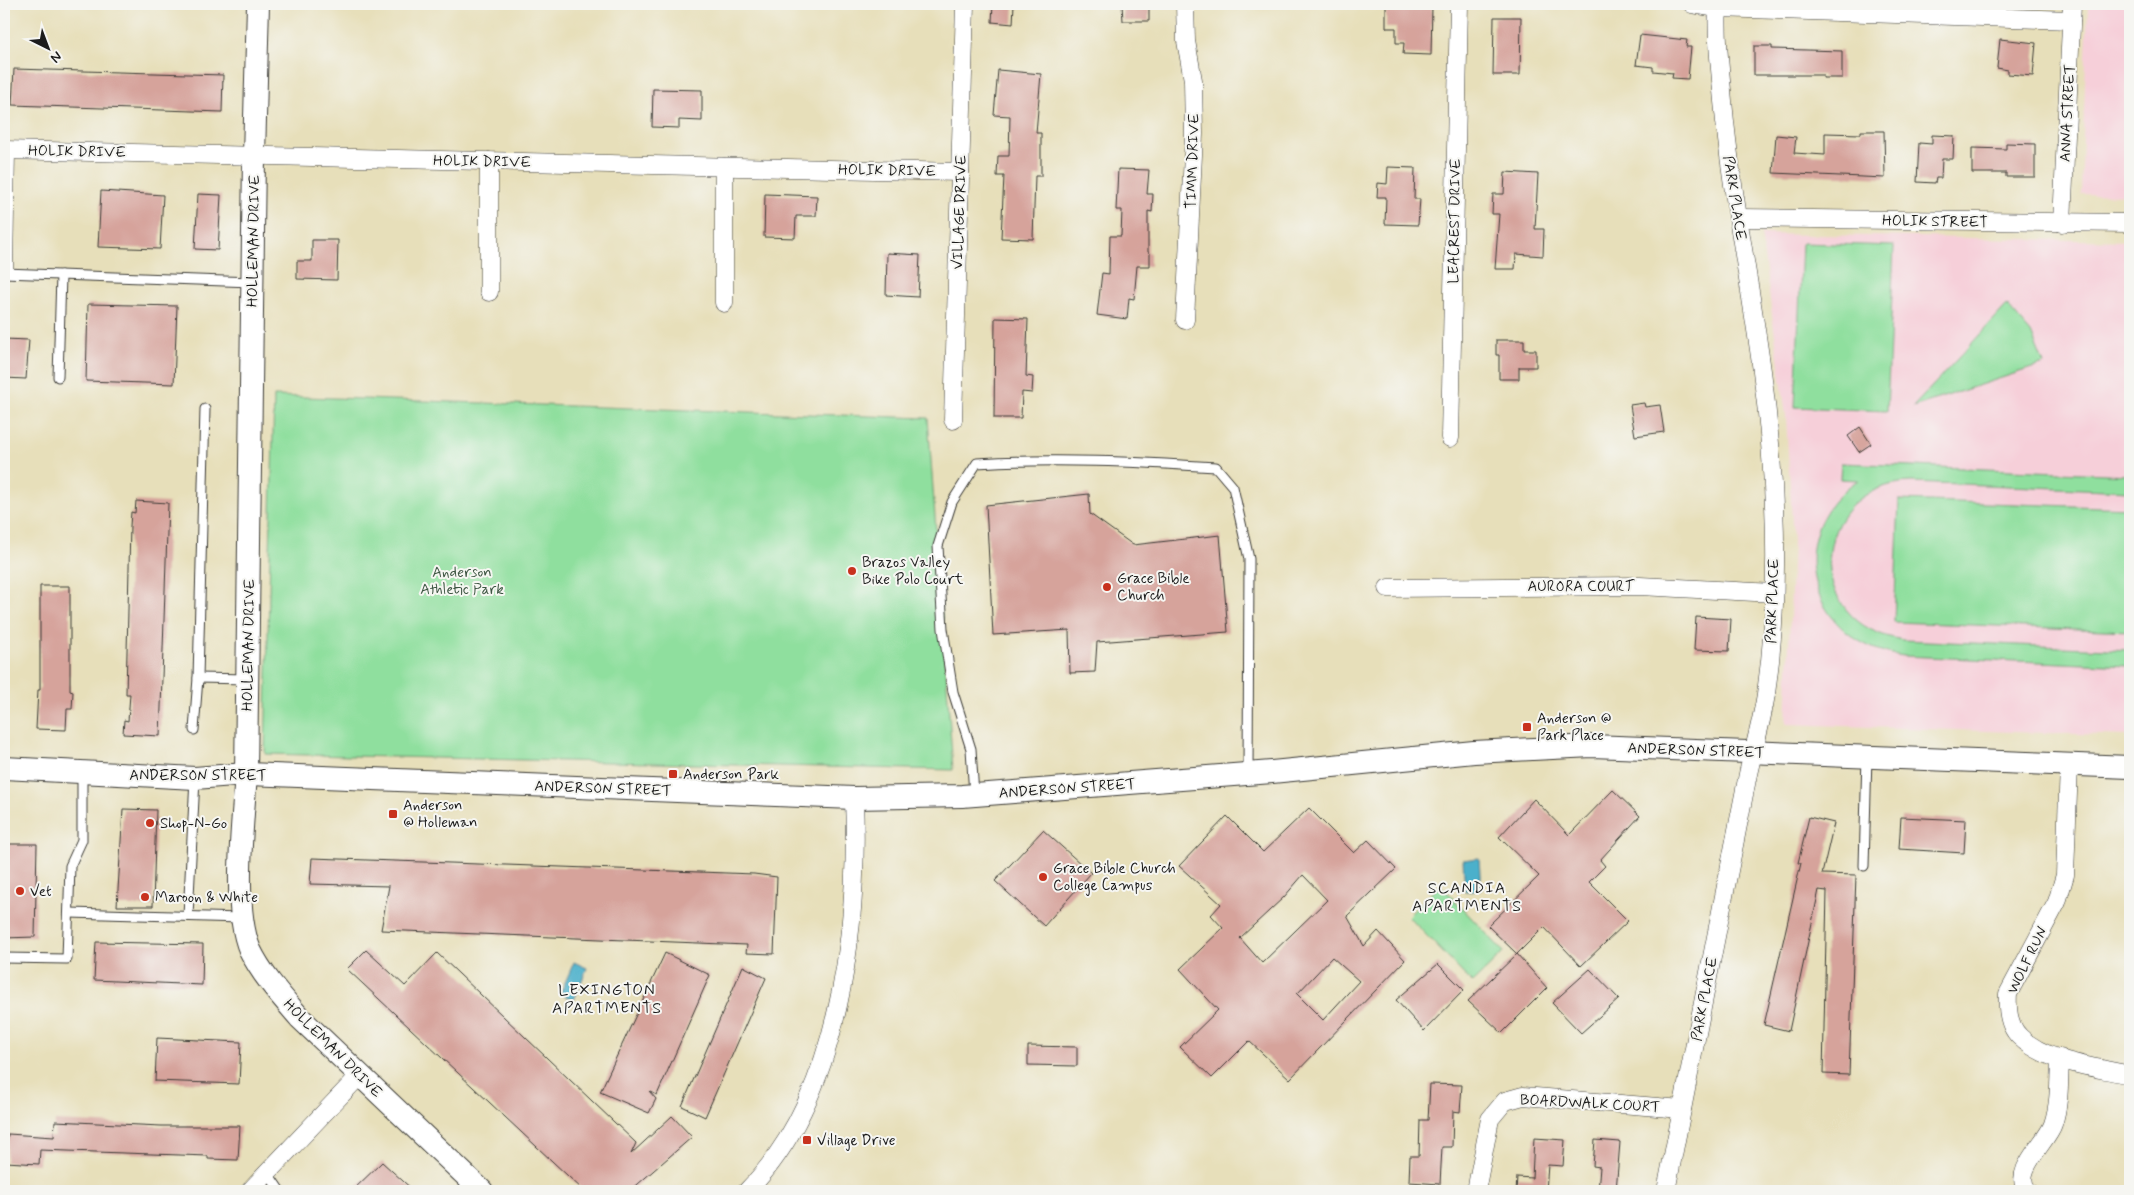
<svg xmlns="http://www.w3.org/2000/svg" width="2134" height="1195" viewBox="0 0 2134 1195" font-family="Mynerve,sans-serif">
<rect width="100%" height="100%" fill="#f6f6f2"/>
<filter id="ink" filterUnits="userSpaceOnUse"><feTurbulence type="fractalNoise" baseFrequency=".02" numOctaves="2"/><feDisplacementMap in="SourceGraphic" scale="10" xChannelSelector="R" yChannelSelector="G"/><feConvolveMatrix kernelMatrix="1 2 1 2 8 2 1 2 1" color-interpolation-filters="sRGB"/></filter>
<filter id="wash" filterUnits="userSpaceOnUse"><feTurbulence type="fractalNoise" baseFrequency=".0096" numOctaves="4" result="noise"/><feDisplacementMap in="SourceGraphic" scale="20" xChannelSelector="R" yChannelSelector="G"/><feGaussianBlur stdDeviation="1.12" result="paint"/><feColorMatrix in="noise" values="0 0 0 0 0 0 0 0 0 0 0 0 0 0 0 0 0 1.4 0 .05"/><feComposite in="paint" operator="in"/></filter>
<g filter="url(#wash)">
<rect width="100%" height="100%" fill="#e7dfba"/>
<g fill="#f6cfd9">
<polygon points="2088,4 2130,4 2130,195 2081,194"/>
<polygon points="1761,234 2130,241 2130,736 1786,724 1793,540 1786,416"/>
</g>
<g fill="#8fdf9e" stroke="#567e5d">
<polygon points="1802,243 1894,246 1887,411 1795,407"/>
<polygon points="2007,305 2031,333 2044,364 1913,407"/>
<polygon points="274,396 928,418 953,770 265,754"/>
<path d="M1841,463L2130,475V491L1911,482C1807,486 1800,626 1904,640L2130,650V666L1904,656C1810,645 1777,534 1858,480L1840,479Z"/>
<polygon points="1899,500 2130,508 2130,631 1894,622"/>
<polygon points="1440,885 1504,952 1472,983 1408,916"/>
</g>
<g fill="#4cb0cb" stroke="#346674">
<polygon points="1479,858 1481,890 1465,891 1463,860"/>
<polygon points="574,962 587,968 574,1000 560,994"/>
</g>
<g id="blocks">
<g fill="#d6a39b" fill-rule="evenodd">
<polygon points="993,4 1014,4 1013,24 992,22"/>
<polygon points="1122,4 1149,4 1149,21 1123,21"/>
<polygon points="1386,6 1432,6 1431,55 1403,54 1404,43 1396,43 1396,28 1386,28"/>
<polygon points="1494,17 1521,17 1520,75 1493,75"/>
<polygon points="1640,35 1687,40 1686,47 1691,47 1688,79 1672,78 1673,73 1653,71 1653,67 1636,65"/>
<polygon points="2000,39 2036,43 2033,76 2008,74 2008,70 1997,68"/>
<polygon points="1754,46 1772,46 1772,49 1842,51 1842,78 1823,78 1823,75 1754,75"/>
<polygon points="14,69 223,75 222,112 12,105"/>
<polygon points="998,70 1041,74 1036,133 1041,133 1041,176 1035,176 1033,239 1001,238 1004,176 997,176 998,156 1009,156 1010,116 994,115"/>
<polygon points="653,89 702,90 702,121 679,120 679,128 652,127"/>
<polygon points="1861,131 1884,131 1885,178 1773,173 1776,135 1796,137 1794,153 1825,155 1825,133 1861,134"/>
<polygon points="1932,135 1954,136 1953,159 1942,159 1941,178 1936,178 1935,183 1917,182 1919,143 1932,144"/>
<polygon points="2006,143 2035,144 2035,177 2006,177 2006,173 1972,173 1972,148 2006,149"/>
<polygon points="1388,167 1415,168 1414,199 1420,199 1418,225 1385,224 1386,197 1377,197 1378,183 1387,184"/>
<polygon points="1118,169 1149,170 1147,194 1153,194 1152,212 1148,211 1148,252 1150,253 1150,266 1137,266 1134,299 1129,298 1127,319 1097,315 1102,273 1109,274 1110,236 1121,236 1122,210 1116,210"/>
<polygon points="1505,172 1538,174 1535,229 1544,229 1543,256 1516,254 1515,269 1495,269 1499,214 1492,214 1493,194 1504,194"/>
<polygon points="101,191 163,195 160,249 98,247"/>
<polygon points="198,194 221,195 218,250 195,249"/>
<polygon points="765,194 817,196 816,216 796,216 795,238 764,237"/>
<polygon points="312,240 338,240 337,280 297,279 297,261 312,261"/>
<polygon points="887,253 920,255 918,297 886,295"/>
<polygon points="88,304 177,306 174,384 86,381"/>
<polygon points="995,318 1028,319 1026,376 1033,377 1032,393 1022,392 1021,418 994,418"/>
<polygon points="4,339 29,340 26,379 4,378"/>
<polygon points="1496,340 1524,340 1524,350 1536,350 1536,367 1519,367 1519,379 1499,379 1499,355 1496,355"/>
<polygon points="1644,403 1645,407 1660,405 1664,432 1635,436 1630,405"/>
<polygon points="1860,427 1871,444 1859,452 1848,436"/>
<polygon points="1089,494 1090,514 1133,545 1220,535 1228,632 1097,642 1095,672 1070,673 1069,630 993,635 986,505"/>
<polygon points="136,501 168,503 160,736 123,734 124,720 128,721 130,694 126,694 130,526 131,512 135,513"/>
<polygon points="40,586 70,586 70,691 73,692 72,709 67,709 66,730 36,729 38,690 40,690"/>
<polygon points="1696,617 1731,619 1729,651 1694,650"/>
<polygon points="1613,790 1640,816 1600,860 1605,866 1589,882 1628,921 1581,966 1544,927 1517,954 1488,926 1539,876 1499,837 1534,799 1569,835"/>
<path d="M1309,808L1354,853L1368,840L1396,869L1347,916L1364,946L1378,931L1405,960L1290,1079L1249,1041L1212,1078L1180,1047L1218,1010L1180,969L1223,928L1211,915L1221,904L1179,866L1227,816L1263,852ZM1303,875L1327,900L1262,963L1240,938L1284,897ZM1332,957L1359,981L1323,1020L1297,994Z"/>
<polygon points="123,809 156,810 153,906 117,906"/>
<polygon points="1809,817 1834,823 1822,874 1856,875 1849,1075 1823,1074 1827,891 1819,890 1789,1031 1764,1025 1801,863 1798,863"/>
<polygon points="1901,817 1966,820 1964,853 1899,849"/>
<polygon points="1043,830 1091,873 1044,926 995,881"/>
<polygon points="4,844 37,844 35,937 4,938"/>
<polygon points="312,858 754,874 777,877 774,954 746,953 747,945 381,930 389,886 310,884"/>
<polygon points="96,942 203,944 202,985 94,980"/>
<polygon points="366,950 405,986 437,953 636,1143 631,1154 672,1116 692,1137 630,1191 584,1191 347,969"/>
<polygon points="665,953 710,975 657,1095 649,1091 656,1099 649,1113 600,1092"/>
<polygon points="1517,954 1547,988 1502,1033 1468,1001"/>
<polygon points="1438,964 1464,990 1424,1031 1396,1000"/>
<polygon points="743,966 766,978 705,1117 682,1106"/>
<polygon points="1590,969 1619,999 1581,1033 1552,1003"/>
<polygon points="157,1038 241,1042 239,1084 155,1081"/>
<polygon points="1028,1046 1077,1047 1077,1066 1028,1065"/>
<polygon points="1430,1084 1462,1085 1460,1112 1453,1111 1452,1147 1442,1147 1440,1184 1409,1182 1410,1156 1419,1156 1420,1120 1428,1120"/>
<polygon points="55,1121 161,1126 240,1126 238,1160 208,1159 208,1156 40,1150 39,1164 6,1162 8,1134 54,1137"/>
<polygon points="1534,1138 1565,1140 1563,1166 1548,1165 1546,1191 1516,1191 1517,1177 1532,1178"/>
<polygon points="1595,1140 1620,1142 1616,1191 1598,1191 1600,1167 1593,1166"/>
<polygon points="382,1162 414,1191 352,1191"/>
</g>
</g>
</g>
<g filter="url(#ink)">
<use href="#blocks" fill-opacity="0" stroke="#3a3934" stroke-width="1"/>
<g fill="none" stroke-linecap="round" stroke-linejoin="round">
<g stroke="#3a3934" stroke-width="11">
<g id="service">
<polyline points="4,273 252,282"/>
<polyline points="58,377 61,275"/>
<polyline points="198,678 247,679"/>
<polyline points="194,730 198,678 205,409"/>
<path d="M974,795L971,749L953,692L943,629L938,546L952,502L977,463C1056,458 1137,462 1216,467L1233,487L1249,559L1248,774"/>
<polyline points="1864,866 1867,756"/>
<polyline points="70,913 241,918"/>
<polyline points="188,916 195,779"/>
<polyline points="4,958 67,959 70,866 82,840 82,772"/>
<polyline points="267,1172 280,1191"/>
</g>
</g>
<g stroke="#3a3934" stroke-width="19">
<g id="minor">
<polyline points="1185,4 1186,41 1193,80 1194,134 1185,320"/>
<polyline points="1692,4 1718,8 2071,20"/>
<polyline points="4,150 960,172"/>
<polyline points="724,167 724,303"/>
<polyline points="1739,218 2130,223"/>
<polyline points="2062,223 2072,4"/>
<polyline points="4,269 6,150"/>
<polyline points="489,292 489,161"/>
<polyline points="953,420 965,4"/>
<polyline points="1450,438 1459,4"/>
<polyline points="1388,588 1640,586 1774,593"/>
<path d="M2069,765L2065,875L2057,902L2008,994C2007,1009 2008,1026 2020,1037C2047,1063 2096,1067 2130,1075"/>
<polyline points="250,1191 360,1075"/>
<path d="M747,1191C841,1096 859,926 854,798"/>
<polyline points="1476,1191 1490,1119 1505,1101 1523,1096 1682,1109"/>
<path d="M1666,1191L1748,774C1754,747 1762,721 1766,694C1781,588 1776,476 1762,371C1750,281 1731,192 1723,101C1720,68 1716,36 1718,4"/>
<path d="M2028,1191C2010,1172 2048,1141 2053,1124C2060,1103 2059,1080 2060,1058"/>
</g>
</g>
<g stroke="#3a3934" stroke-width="24">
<g id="tertiary">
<path d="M258,4L254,156L246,774C243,821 232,908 250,950C262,975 282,997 300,1018L482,1191"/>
<polyline points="4,768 195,778 246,774 854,798 962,796 1272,772 1474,752 1592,746 2130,767"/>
</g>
</g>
<use href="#service" stroke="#fff" stroke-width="9"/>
<use href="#minor" stroke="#fff" stroke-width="18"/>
<use href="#tertiary" stroke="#fff" stroke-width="22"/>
</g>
</g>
<g fill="#c8321e" stroke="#f6f6f2" stroke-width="2">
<circle cx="852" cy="571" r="5"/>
<circle cx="1107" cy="587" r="5"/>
<rect x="1522" y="722" width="10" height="10" rx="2.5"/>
<rect x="668" y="769" width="10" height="10" rx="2.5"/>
<rect x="388" y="809" width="10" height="10" rx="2.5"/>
<circle cx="150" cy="823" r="5"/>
<circle cx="1043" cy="877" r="5"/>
<circle cx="20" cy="891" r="5"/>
<circle cx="145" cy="897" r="5"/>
<rect x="802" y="1135" width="10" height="10" rx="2.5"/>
</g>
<g text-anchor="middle" stroke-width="4" stroke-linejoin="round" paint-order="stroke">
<g font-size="15" fill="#1c1c1c" stroke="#f6f6f2">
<text transform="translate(2067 113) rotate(-87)" y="5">ANNA STREET</text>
<text transform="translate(77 151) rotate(1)" y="5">HOLIK DRIVE</text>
<text transform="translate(482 161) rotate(1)" y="5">HOLIK DRIVE</text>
<text transform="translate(1192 161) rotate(-88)" y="5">TIMM DRIVE</text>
<text transform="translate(887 170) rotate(1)" y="5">HOLIK DRIVE</text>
<text transform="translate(1735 198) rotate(81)" y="5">PARK PLACE</text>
<text transform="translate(959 212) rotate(-88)" y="5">VILLAGE DRIVE</text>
<text transform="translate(1454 221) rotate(-89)" y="5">LEACREST DRIVE</text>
<text transform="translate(1935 221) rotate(1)" y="5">HOLIK STREET</text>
<text transform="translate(253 241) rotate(-89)" y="5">HOLLEMAN DRIVE</text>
<text x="1581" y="591">AURORA COURT</text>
<text transform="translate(1772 601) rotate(-88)" y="5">PARK PLACE</text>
<text transform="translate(248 645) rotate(-89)" y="5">HOLLEMAN DRIVE</text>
<text transform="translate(1696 750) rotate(2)" y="5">ANDERSON STREET</text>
<text x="198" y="780">ANDERSON STREET</text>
<text transform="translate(603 788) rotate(2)" y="5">ANDERSON STREET</text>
<text transform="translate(1067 788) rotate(-4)" y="5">ANDERSON STREET</text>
<text transform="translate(2027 960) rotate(-64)" y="5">WOLF RUN</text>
<text transform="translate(1704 999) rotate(-79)" y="5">PARK PLACE</text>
<text transform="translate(333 1048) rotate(45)" y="5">HOLLEMAN DRIVE</text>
<text transform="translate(1590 1103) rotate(3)" y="5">BOARDWALK COURT</text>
</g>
<g font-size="15" fill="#1c1c1c" stroke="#f6f6f2" text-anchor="start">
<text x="862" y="567">Brazos Valley<tspan x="862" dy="17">Bike Polo Court</tspan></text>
<text x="1117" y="583">Grace Bible<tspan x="1117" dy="17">Church</tspan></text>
<text x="1537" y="723">Anderson @<tspan x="1537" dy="17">Park Place</tspan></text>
<text x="683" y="779">Anderson Park</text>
<text x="403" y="810">Anderson<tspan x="403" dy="17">@ Holleman</tspan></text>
<text x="160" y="828">Shop-N-Go</text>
<text x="1053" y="873">Grace Bible Church<tspan x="1053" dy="17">College Campus</tspan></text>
<text x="30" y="896">Vet</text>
<text x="155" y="902">Maroon &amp; White</text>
<text x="817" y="1145">Village Drive</text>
</g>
<g font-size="15" fill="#3e5643" stroke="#f6f6f2">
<text x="462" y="577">Anderson<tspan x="462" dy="17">Athletic Park</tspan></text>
</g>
<g font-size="16" letter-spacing="1" fill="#1c1c1c" stroke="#f6f6f2">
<text x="1467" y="893">SCANDIA<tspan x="1467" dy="18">APARTMENTS</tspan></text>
<text x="607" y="995">LEXINGTON<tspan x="607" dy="18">APARTMENTS</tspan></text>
</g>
</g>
<rect width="2134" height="1195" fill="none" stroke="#f6f6f2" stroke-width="20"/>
<g transform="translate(48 48) rotate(138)" stroke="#f6f6f2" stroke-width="4" paint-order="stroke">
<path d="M0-4L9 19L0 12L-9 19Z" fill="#1c1c1c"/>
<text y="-8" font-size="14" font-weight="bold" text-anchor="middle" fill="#1c1c1c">N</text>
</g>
</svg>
